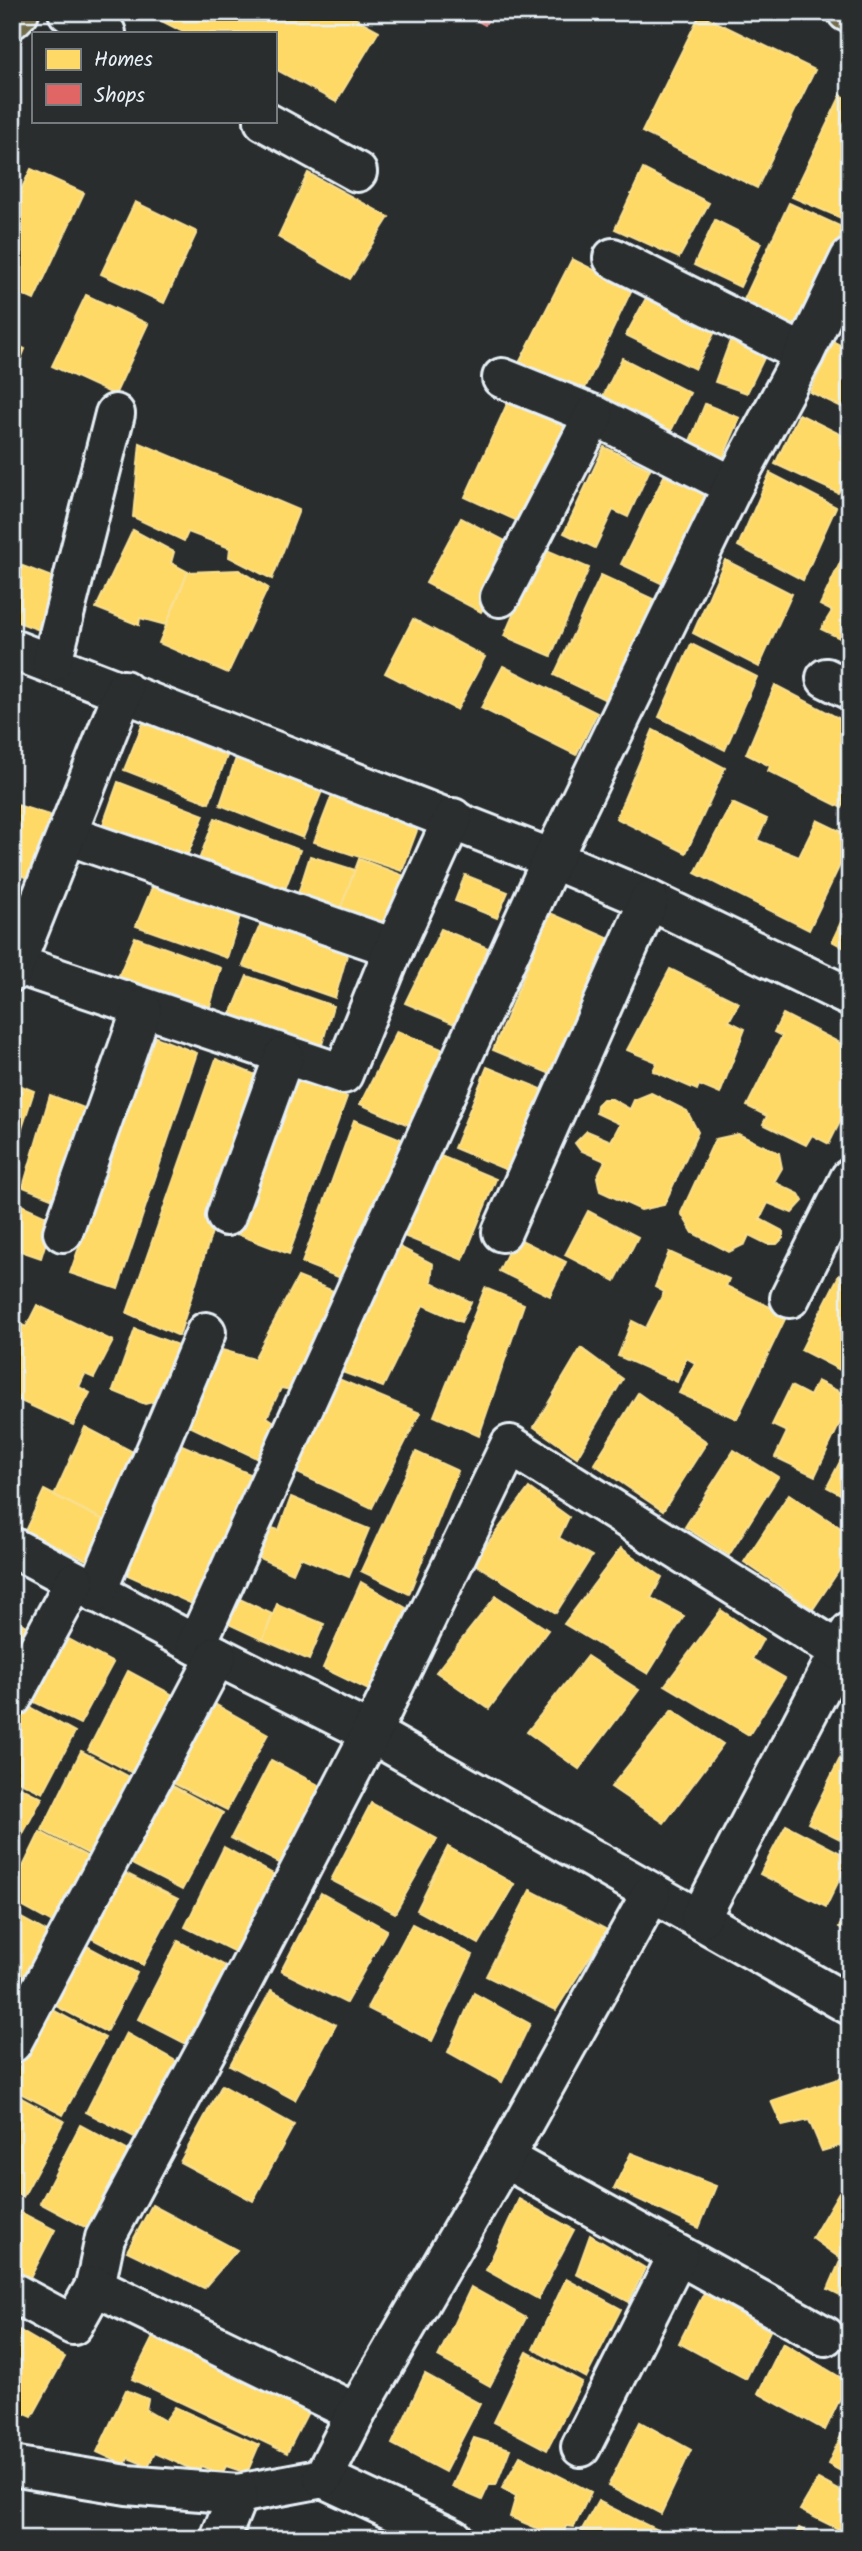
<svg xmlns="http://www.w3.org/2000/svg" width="862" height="2551" viewBox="0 0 862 2551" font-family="Kalam,sans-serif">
<rect width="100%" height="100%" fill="#2a2d2e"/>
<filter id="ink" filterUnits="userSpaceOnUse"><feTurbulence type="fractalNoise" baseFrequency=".0143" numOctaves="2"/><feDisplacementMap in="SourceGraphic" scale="14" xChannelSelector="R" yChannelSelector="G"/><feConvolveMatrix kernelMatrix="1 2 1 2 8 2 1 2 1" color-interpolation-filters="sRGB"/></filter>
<g filter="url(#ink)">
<g fill="#ffd966" stroke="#f8e092" stroke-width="2">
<polygon points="162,12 344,12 379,31 336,102 275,69 275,33 185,33 158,19"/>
<polygon points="700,14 815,70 757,188 642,132"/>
<polygon points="841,95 850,100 848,221 792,197"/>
<polygon points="31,169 84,193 34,300 12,290 12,208"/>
<polygon points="643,169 709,203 679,258 615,229"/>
<polygon points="308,173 389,217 350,279 278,237"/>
<polygon points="135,202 197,232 164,303 101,274"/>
<polygon points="789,203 844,228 797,329 742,304"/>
<polygon points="715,220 761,243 740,287 694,265"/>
<polygon points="572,259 632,289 580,399 516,369"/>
<polygon points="86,295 148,324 115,395 52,366"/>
<polygon points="646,298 715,332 695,369 626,335"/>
<polygon points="850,319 850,339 842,336"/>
<polygon points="731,338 766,354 747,393 715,382"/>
<polygon points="834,342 850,350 850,411 810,392"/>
<polygon points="12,343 25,349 12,382"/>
<polygon points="622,358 690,393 671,431 603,396"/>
<polygon points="511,395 571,422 524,524 465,497"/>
<polygon points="705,404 740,418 722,460 688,446"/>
<polygon points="799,414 850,439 850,474 838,493 775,464"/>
<polygon points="140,443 299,510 272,579 229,557 230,548 188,532 184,541 133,517"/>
<polygon points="604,447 650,469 628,517 613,510 595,548 564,533"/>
<polygon points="770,473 836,507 803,580 738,546"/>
<polygon points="664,476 710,497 667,586 621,564"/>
<polygon points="461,518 517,547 481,612 426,583"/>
<polygon points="133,530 174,552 171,563 188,572 166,625 140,618 139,625 96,608"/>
<polygon points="850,542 850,643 821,629 832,611 820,605"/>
<polygon points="542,548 589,568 551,656 504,636"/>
<polygon points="725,560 792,594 759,667 693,633"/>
<polygon points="12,562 65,582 45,632 12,620"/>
<polygon points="239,570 268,588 228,673 159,643 188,572"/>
<polygon points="601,575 655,600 608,701 554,675"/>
<polygon points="413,619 485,657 457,710 385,673"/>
<polygon points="691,644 757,677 725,750 659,717"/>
<polygon points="503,666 597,713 576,755 481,708"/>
<polygon points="775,685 850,724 850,801 846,799 842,808 768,771 770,766 746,754"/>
<polygon points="143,723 227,756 209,803 124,770"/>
<polygon points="653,730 725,768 686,853 616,818"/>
<polygon points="236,758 322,791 303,838 220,805"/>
<polygon points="118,782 204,815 185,861 101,830"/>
<polygon points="332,795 419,825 402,871 314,842"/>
<polygon points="732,803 767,819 757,840 799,857 817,820 850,836 850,844 809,930 695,873"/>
<polygon points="14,804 52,816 32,879 12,873"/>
<polygon points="215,818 300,850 282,897 197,865"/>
<polygon points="310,856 355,870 340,910 297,897"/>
<polygon points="359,859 410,878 389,936 340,910"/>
<polygon points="465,875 508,892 497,918 455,901"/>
<polygon points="156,878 242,909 227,958 136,926"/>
<polygon points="12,886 26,892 12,932"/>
<polygon points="850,903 850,951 832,941"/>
<polygon points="550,913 610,939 553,1075 493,1050"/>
<polygon points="263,918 349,948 335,998 243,966"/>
<polygon points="441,929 498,952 464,1028 405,1003"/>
<polygon points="135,937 221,968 207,1017 115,985"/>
<polygon points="670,969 739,1003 729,1021 745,1029 720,1094 699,1085 697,1090 653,1071 657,1062 627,1050"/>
<polygon points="247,976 333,1006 319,1055 227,1024"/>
<polygon points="783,1014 850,1048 850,1102 829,1144 812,1135 806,1145 763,1124 767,1116 747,1106 782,1036 774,1032"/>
<polygon points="397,1031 454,1054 420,1130 360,1104"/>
<polygon points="153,1036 197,1053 118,1289 70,1273"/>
<polygon points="216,1059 261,1077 179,1336 127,1313"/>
<polygon points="487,1067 549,1092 514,1173 454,1148"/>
<polygon points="290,1073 347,1097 289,1254 234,1233"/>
<polygon points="12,1082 34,1091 12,1160"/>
<polygon points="651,1093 687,1111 698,1132 664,1205 641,1210 600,1191 597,1177 605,1161 580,1150 575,1143 587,1131 611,1141 620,1124 596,1113 597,1105 603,1099 612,1099 630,1109 634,1100"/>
<polygon points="50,1095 95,1112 66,1204 23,1187"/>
<polygon points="354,1120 411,1143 346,1280 302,1263"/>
<polygon points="738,1134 779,1153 782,1168 774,1182 799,1194 803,1201 792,1213 768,1203 760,1219 783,1231 783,1238 777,1244 767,1244 749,1235 745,1244 729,1252 693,1233 681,1213 715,1139"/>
<polygon points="436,1154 496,1179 463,1260 401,1235"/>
<polygon points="17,1203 53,1219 41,1258 12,1248 12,1220"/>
<polygon points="588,1211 638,1237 615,1281 565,1255"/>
<polygon points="515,1237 566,1262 550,1296 499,1271"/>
<polygon points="392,1243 433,1264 431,1282 471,1302 461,1322 423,1305 383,1387 328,1367"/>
<polygon points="669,1252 729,1279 726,1286 787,1315 737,1419 679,1393 695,1363 686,1358 677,1382 618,1356 632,1321 646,1328 664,1292 655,1287"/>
<polygon points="839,1275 850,1281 850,1375 801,1350"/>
<polygon points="298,1277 341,1294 296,1391 281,1388 267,1417 282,1427 267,1463 181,1422 215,1348 254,1359"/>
<polygon points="485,1288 524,1304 479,1436 434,1416"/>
<polygon points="37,1305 113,1341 94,1378 85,1374 79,1387 90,1393 73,1425 12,1397 12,1320 26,1327"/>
<polygon points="135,1329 191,1350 166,1399 145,1404 113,1391"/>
<polygon points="581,1348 623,1379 577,1457 534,1427"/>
<polygon points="329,1375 420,1413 372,1508 287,1468"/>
<polygon points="817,1381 850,1397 850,1402 815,1476 775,1457 787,1432 772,1425 791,1386 810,1396"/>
<polygon points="638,1393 707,1442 663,1511 594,1464"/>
<polygon points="85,1427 137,1454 117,1527 54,1495"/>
<polygon points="168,1439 257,1477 199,1607 121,1572"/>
<polygon points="850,1442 850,1499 827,1487"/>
<polygon points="734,1450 778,1477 729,1555 685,1527"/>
<polygon points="416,1452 458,1471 409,1594 361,1571"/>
<polygon points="529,1488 569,1517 559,1538 592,1556 556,1613 473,1563"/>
<polygon points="44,1490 117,1527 99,1566 25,1531"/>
<polygon points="789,1494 850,1534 850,1554 813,1609 744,1562"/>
<polygon points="291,1497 369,1529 349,1577 300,1557 293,1573 248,1553 261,1525 279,1530"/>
<polygon points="621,1548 662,1577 651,1598 684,1616 648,1674 564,1624"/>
<polygon points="361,1582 406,1608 375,1693 323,1668"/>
<polygon points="229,1594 272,1614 263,1640 220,1620"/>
<polygon points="496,1596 548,1630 489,1709 436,1672"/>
<polygon points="277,1604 324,1624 309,1660 263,1640"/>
<polygon points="721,1610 763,1639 752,1659 785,1678 749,1735 665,1685"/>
<polygon points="12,1619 33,1629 12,1668"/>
<polygon points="59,1634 113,1663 80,1724 26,1698"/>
<polygon points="587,1656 639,1690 579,1769 527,1732"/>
<polygon points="128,1671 184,1701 142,1778 88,1750"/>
<polygon points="22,1703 75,1732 43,1793 12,1778 12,1721"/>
<polygon points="213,1703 268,1734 227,1810 173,1783"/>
<polygon points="672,1710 723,1744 664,1823 611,1787"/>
<polygon points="846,1746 850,1748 850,1844 808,1823"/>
<polygon points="81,1751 137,1781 96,1858 42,1830"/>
<polygon points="271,1760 326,1789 285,1866 231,1838"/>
<polygon points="12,1783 42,1798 12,1854"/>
<polygon points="167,1783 223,1813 182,1890 128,1862"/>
<polygon points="371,1803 437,1839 395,1913 331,1880"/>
<polygon points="786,1825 850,1858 826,1907 760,1874"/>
<polygon points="40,1832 96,1861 58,1926 12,1901 12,1889"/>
<polygon points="224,1847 280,1878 239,1954 185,1927"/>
<polygon points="448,1847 514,1884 494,1918 429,1884"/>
<polygon points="448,1847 514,1884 479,1944 417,1910"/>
<polygon points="121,1871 178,1899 143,1965 89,1937"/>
<polygon points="530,1890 607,1930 556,2010 486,1976"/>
<polygon points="321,1893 387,1930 346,2003 281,1971"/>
<polygon points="850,1909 850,1933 839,1927"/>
<polygon points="12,1913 56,1937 25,1996 12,1989"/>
<polygon points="412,1924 473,1955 432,2041 367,2008"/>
<polygon points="178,1941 233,1970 192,2047 138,2019"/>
<polygon points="83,1944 137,1973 106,2032 52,2004"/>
<polygon points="271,1990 336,2025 295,2100 230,2065"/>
<polygon points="474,1993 530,2024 502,2082 448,2052"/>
<polygon points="49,2008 105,2038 63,2115 12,2089 12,2081"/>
<polygon points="126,2033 181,2064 140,2140 86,2112"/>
<polygon points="850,2075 850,2146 849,2143 822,2151 809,2120 782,2126 771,2101"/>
<polygon points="222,2085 294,2125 253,2201 180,2162"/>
<polygon points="12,2093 64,2121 23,2197 12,2192"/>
<polygon points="80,2125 136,2155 94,2232 40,2203"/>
<polygon points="631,2153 716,2186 699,2228 614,2188"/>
<polygon points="839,2192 850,2197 850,2300 828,2289 841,2259 812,2238"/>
<polygon points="519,2199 574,2230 538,2299 486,2270"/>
<polygon points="152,2205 237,2250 204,2288 127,2251"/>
<polygon points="12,2208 55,2230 27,2284 12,2277"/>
<polygon points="590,2235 645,2268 629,2302 576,2274"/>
<polygon points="566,2279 621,2309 586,2378 533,2349"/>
<polygon points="471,2287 526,2318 490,2386 438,2357"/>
<polygon points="704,2293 770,2331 746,2379 679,2343"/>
<polygon points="12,2326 65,2357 32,2417 12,2408"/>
<polygon points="155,2333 308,2412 287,2453 132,2379"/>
<polygon points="783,2343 848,2382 825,2430 758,2393"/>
<polygon points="527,2352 582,2382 547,2450 494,2422"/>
<polygon points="425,2374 480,2404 445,2472 392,2444"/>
<polygon points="126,2390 148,2399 146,2410 165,2421 175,2407 259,2445 247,2473 226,2466 222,2474 201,2466 198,2472 155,2453 148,2466 128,2458 125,2465 97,2452"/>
<polygon points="640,2422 691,2450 661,2514 608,2486"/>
<polygon points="846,2425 850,2427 850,2476 828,2464"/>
<polygon points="474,2438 510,2449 496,2485 489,2485 482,2500 452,2487"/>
<polygon points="520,2456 591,2492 574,2527 566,2526 563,2539 510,2517 516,2496 502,2488"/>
<polygon points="818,2479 850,2496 850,2535 800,2510"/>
<polygon points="598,2501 669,2536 668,2539 592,2539 581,2531"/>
<polygon points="799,2528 820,2539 793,2539"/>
</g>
<polygon fill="#e06666" stroke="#e29092" stroke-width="2" points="461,12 492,12 485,25"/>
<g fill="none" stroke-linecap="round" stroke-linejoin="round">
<g stroke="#e8f1f8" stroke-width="44">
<g id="minor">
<polyline points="68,12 106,33"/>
<polyline points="264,121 357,172"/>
<polyline points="613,258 804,354"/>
<polyline points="502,378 594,415 733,486"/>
<polyline points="500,597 594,415"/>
<polyline points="12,649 552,859 649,900 850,997"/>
<polyline points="52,662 115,414"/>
<polyline points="826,678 850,690"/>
<polyline points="67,835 394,948"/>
<polyline points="15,964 343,1074 394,948 453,818"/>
<polyline points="12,972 124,690"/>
<polyline points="226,1216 284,1056"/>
<polyline points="63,1232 142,1009"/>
<polyline points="502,1232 649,900"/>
<polyline points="790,1298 850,1178"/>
<polyline points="12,1547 217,1656 371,1733 850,2005"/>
<polyline points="96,1593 206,1332"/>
<polyline points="196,1645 552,859 733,486 804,354 850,258"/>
<polyline points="12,1698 75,1581"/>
<polyline points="700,1918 850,1632"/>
<polyline points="12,2043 217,1656"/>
<polyline points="504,2158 825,2336"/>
<polyline points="95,2286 105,2238 213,2038 371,1733 510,1445 839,1651"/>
<polyline points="12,2292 73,2325 95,2286 356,2413"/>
<polyline points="581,2447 678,2255"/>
<polyline points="12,2466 127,2485 238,2494 323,2478 454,2539"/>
<polyline points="323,2478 356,2413 504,2158 651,1894"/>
<polyline points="220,2539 238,2494"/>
</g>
</g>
<g stroke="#e8f1f8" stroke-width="44">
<g id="major">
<polyline points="847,12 850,13"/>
<polyline points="12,19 19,12"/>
</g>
</g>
<use href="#minor" stroke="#2a2d2e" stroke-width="38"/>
<use href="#major" stroke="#726c4b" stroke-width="38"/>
</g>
</g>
<rect width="862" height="2551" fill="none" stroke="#2a2d2e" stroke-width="42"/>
<rect x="21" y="21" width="820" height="2509" fill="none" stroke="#e8f1f8" stroke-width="2.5" filter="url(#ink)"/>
<rect x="32" y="32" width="245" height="91" fill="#2a2d2e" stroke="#767b7f" stroke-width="2"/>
<rect x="46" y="49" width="35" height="21" fill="#ffd966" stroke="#767b7f" stroke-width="2"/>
<text x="94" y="66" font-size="21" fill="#e8f1f8">Homes</text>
<rect x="46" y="84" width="35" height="21" fill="#e06666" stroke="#767b7f" stroke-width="2"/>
<text x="94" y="102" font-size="21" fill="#e8f1f8">Shops</text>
</svg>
